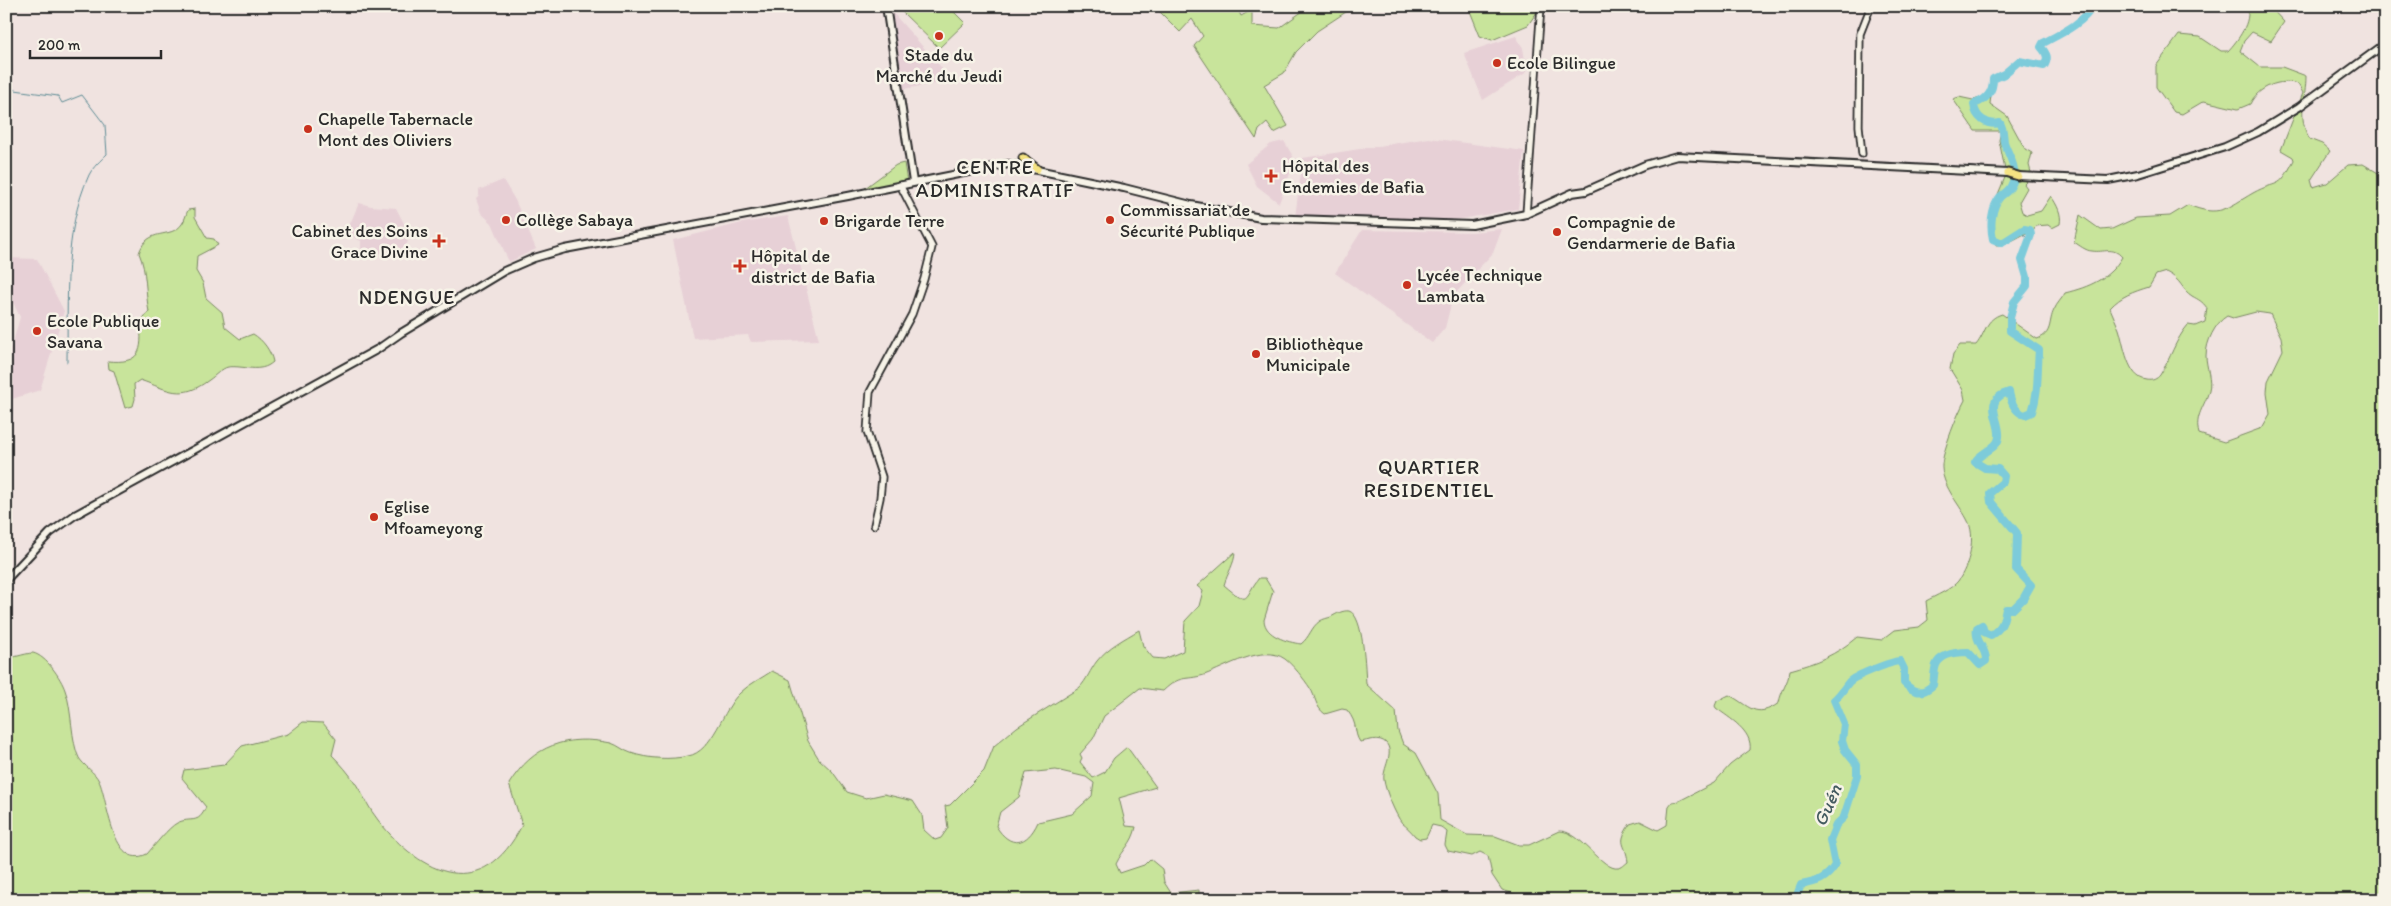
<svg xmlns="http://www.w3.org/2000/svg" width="2391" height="906" viewBox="0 0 2391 906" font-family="Itim,sans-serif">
<rect width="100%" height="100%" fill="#f0e3e0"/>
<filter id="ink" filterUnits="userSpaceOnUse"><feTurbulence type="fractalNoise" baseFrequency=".02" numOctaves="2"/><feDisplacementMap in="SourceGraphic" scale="10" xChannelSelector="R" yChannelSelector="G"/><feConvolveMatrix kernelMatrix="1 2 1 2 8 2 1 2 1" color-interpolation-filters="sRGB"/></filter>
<g filter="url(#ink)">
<g fill="#e7d0d6">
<polygon points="892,12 948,75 941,83 903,89"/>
<polygon points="1516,36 1523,48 1527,72 1483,100 1464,53"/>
<polygon points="1429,138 1524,151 1518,209 1461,219 1407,222 1295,217 1303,158"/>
<polygon points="1284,141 1295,160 1279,203 1257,186 1246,164 1271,144"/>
<polygon points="503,180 515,200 536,249 509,262 492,223 481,213 476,199 479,196 479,190"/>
<polygon points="359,203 371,206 396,208 410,235 406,246 394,254 361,251 361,241 346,233"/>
<polygon points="788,216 819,340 751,342 748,335 693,338 673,240 742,223"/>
<polygon points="1502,229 1493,253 1453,296 1445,328 1432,343 1335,273 1362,230 1472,232"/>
<polygon points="6,258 37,259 64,311 40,390 6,401 6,353 12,346 20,317 6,288"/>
</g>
<g fill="#c8e49b" stroke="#7a8863" fill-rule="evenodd">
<polygon points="906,6 948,6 965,23 939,48 901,11"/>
<polygon points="1154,6 1236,6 1241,16 1252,10 1252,26 1279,28 1310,6 1355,6 1317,31 1296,52 1284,73 1264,85 1288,126 1274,133 1267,123 1259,130 1256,139 1194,46 1203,36 1192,19 1180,32"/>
<polygon points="1468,6 1538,6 1537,12 1528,25 1492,40 1480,36"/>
<path d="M2247,6H2269L2284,22L2271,41L2252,32L2244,41L2240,51L2260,67H2282L2306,76C2306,100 2297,115 2309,139L2322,144L2330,151L2311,180L2313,187L2327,183L2348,165L2363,164L2385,177V900H1525L1518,895L1502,890L1492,875L1488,856L1480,852L1472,856L1448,851L1445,845L1447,832L1441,827L1432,825L1426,838L1420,839L1415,836C1411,831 1407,827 1402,823C1396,816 1385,790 1384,780C1382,769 1395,753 1386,743C1379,736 1368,741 1360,742C1353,732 1359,725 1347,710L1342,709L1325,714C1315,707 1316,697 1310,688C1304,679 1294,666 1285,659C1263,643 1225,668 1204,675C1184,681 1181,674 1163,691L1140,688L1104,716L1093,739L1080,754L1082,758L1080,762L1093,778L1105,772L1114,758L1127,747L1156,787L1119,798L1126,826L1136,827C1132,845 1124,847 1116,864L1120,873L1144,865L1150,859L1162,869L1164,882L1171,893L1199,890V900H6V668C7,661 11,657 18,656C22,655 29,653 33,653C46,656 61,678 65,690C72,707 71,743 79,758C84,766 95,772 99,781C108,800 112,871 147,854C154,846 169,827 177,823C191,816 198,826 206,807L182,778L184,770L224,765L242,746L288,734L303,722L323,723L336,739L332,755C341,764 349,773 356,784C364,796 369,809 378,820C422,876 483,903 522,825L509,784C533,745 567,734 611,743C618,745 624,751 631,753C648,759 671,760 688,756C713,752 723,708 740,693C749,684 762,678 772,671L790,680L808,741L819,759L832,771L847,792L866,798L884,794L913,801L922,815L924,830L935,840L941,838L948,828L945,806L950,805L984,771L994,746L1017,727L1079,688C1087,680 1090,670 1097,661C1108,647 1124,639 1139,630L1143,646L1153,658L1164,659L1183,651L1185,621L1199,606L1203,591L1197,586L1235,552C1235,563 1227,574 1224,585C1251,608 1243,598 1259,578H1265L1273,591L1264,620C1265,636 1287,642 1301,644C1310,637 1311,627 1320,621C1323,619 1328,618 1331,617C1336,614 1343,610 1349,611C1364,615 1365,670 1366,684L1396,711L1398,731L1403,744L1416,753L1438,794L1440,820L1467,835L1495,836L1519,845H1529L1559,831C1580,830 1603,871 1618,868C1622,868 1625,864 1628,862C1626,842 1616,845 1630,824L1640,821L1658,830L1667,825L1669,806L1672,802L1679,801L1714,783L1730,765L1750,750C1753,731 1729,718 1716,708L1715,706L1717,701L1729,695C1749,705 1755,720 1779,703C1781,690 1788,684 1790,670C1816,663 1836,655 1857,637L1882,640L1895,630L1919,627L1928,620L1926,601C1935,596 1952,589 1958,581C1969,566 1977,536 1967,519C1958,502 1941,485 1942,464C1944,447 1957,415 1965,400L1963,390L1950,369L1953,354L1960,345H1976C1986,333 1985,319 2002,314L2037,339C2053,334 2048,322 2054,310C2057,303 2062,299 2065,293C2089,287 2109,279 2122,257C2113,246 2104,253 2092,251C2086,251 2079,245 2074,242L2080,215L2101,230L2112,229L2136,218L2170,216L2188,205C2220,218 2227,208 2253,193C2278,179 2278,192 2294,160L2293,157L2281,150L2303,93L2298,84C2280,78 2258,87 2250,104L2238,109L2204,101L2182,114L2174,112L2156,87V66L2179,35L2200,37L2221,51H2228C2238,40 2252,22 2247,6ZM2166,272C2182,280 2181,289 2192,296C2199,300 2202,301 2207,308L2205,322L2195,326L2188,325C2175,340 2171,358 2160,375C2157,379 2152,381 2147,380C2127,378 2124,344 2119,329C2116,322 2113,315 2110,308C2121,296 2133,292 2149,287L2156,275ZM2256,312L2270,314L2281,337L2283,350L2268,381L2267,392L2270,414L2262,428L2224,442L2199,434C2194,415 2205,407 2209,390C2212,380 2206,366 2206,356C2206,342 2215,323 2227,316L2233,318ZM1056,770L1086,777L1094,783L1092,796L1072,814L1038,822C1027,846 1010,849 996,826L1000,812L1019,797L1026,773Z"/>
<path d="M1991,95L1990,104L2007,116L2025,149L2032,153L2029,165L2032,176L2024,184L2027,188L2019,202L2022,212L2027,215L2041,211L2051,196C2057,205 2062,214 2060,224L2052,228L2048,225L2035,226L2034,230C2021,234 2008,246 1996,245L1991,211L2006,175L1999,140L2001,131H1975L1953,99L1959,97L1973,100Z"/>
<polygon points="904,163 907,182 866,191 865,188 896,165"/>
<path d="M195,209V217L207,238L214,239L218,245L197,256L196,271L203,283L206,298L222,312L225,327L240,339L253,334C263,340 271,351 273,362C260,374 244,365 228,367C222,368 215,376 209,380C181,401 169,390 140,380L134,384L135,399L133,406L125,408L114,371L109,369L108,361C140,364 143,352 140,323L149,312C145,292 147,272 139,253C148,226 171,240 182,224C185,220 186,214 188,210Z"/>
</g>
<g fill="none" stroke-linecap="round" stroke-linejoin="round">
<g stroke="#5c8b94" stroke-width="1">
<path d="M6,85L15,90L58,96L62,103L82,95L105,125L107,154C101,160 93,167 89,175C63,232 68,300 67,362"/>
<polyline points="2024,229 2023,233 2029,241"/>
</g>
<path stroke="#7dcbda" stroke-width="8" d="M1795,900L1801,885C1817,882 1827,879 1835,865L1830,840L1836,825L1844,817L1857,776V765L1845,750L1842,741L1844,724L1834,700C1841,694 1844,688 1849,682C1854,676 1893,661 1900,661L1904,669V683C1914,693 1922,695 1933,685C1934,679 1934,670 1936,665C1941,653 1957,652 1968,652L1980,665L1986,661C1987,648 1974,642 1977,628L1982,625L1984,632L1991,635C2003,627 2003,622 2006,609H2013L2023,599L2031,585L2016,569L2017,533L1991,502L1990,493L2003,482L2004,476L1998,469L1985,468L1975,462C1980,452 1998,449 1999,437C2001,420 1981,400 2009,392C2011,403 2015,412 2025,415L2032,412C2039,392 2037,371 2039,350L2010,331V318L2014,302L2027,286V277L2022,260L2031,235L2030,230L2024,229L2002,243L1993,239C1990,226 1991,208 2000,197C2003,194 2009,191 2011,186C2020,171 2009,157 2004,142C2003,135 2004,130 2000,123C1987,126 1975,118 1974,104C1986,100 1993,93 1993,79L2004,74L2019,61L2044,66C2049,58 2047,54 2041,47L2043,43C2058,35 2086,22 2092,6"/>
<g stroke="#2b2b2b" stroke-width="9">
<g id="tertiary">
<polyline points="1862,154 1859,126 1860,34 1871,6"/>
<polyline points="1526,214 1541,6"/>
<polyline points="874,525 880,498 882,477 867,432 870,392 912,314 924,279 932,247 900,185"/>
</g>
</g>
<g stroke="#2b2b2b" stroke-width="10">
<g id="secondary">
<polyline points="886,6 913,182"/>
<polyline points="2018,176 2108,180 2138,174 2225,147 2258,132 2299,107 2385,44"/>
<polyline points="6,580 50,533 75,515 378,349 401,333 504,271 534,258 565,249 848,196 1008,164 1124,188 1191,205 1261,218 1472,225 1526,214 1572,193 1586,191 1645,165 1677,156 2008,173"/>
</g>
</g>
<g stroke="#2b2b2b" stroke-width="11">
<g id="primary">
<polyline points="1023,158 1037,169"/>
<polyline points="2008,173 2018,176"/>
</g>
</g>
<use href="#tertiary" stroke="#f7f3e8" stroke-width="5.5"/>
<use href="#secondary" stroke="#f7f3e8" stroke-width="6"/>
<use href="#primary" stroke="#f5e382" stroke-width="7"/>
</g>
</g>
<g fill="#c8321e" stroke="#f7f3e8" stroke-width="2">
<circle cx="939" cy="36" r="5"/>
<circle cx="1497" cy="63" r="5"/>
<circle cx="308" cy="129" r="5"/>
<path d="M1268.5 168.5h5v5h5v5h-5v5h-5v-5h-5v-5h5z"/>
<circle cx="506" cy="220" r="5"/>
<circle cx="1110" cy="220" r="5"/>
<circle cx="824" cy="221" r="5"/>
<circle cx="1557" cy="232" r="5"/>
<path d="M436.5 233.5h5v5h5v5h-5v5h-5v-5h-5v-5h5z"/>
<path d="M737.5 258.5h5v5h5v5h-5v5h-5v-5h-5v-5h5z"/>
<circle cx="1407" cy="285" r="5"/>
<circle cx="37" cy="331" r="5"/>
<circle cx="1256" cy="354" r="5"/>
<circle cx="374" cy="517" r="5"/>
</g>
<g text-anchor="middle" stroke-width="5" stroke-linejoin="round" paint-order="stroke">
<g font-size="18" fill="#2b2b2b" stroke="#f7f3e8" text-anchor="start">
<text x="939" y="61" text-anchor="middle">Stade du<tspan x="939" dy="21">Marché du Jeudi</tspan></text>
<text x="1507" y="69">Ecole Bilingue</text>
<text x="318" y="125">Chapelle Tabernacle<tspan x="318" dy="21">Mont des Oliviers</tspan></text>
<text x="1282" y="172">Hôpital des<tspan x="1282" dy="21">Endemies de Bafia</tspan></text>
<text x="1120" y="216">Commissariat de<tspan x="1120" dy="21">Sécurité Publique</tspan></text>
<text x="516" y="226">Collège Sabaya</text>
<text x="834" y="227">Brigarde Terre</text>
<text x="1567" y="228">Compagnie de<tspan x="1567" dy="21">Gendarmerie de Bafia</tspan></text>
<text x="428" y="237" text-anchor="end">Cabinet des Soins<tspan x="428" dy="21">Grace Divine</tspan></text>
<text x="751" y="262">Hôpital de<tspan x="751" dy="21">district de Bafia</tspan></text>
<text x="1417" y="281">Lycée Technique<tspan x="1417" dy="21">Lambata</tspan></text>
<text x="47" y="327">Ecole Publique<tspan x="47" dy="21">Savana</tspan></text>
<text x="1266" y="350">Bibliothèque<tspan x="1266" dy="21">Municipale</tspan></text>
<text x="384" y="513">Eglise<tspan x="384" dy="21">Mfoameyong</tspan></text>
</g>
<g font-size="19" font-style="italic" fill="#445b60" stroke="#f7f3e8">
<text transform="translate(1827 805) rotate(-66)" y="7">Guén</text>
</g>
<g font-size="20" letter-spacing="1" fill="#2b2b2b" stroke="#f7f3e8">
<text x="995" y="174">CENTRE<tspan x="995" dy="23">ADMINISTRATIF</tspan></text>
<text x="407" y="304">NDENGUE</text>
<text x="1429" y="474">QUARTIER<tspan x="1429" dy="23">RESIDENTIEL</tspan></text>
</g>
</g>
<rect width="2391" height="906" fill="none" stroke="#f7f3e8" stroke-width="25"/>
<rect x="12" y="12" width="2366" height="881" fill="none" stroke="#2b2b2b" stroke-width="2" filter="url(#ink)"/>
<path d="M30 50v8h131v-8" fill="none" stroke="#2b2b2b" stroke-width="2.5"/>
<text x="38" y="50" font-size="15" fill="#2b2b2b" stroke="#f7f3e8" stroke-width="4" paint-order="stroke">200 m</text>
</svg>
